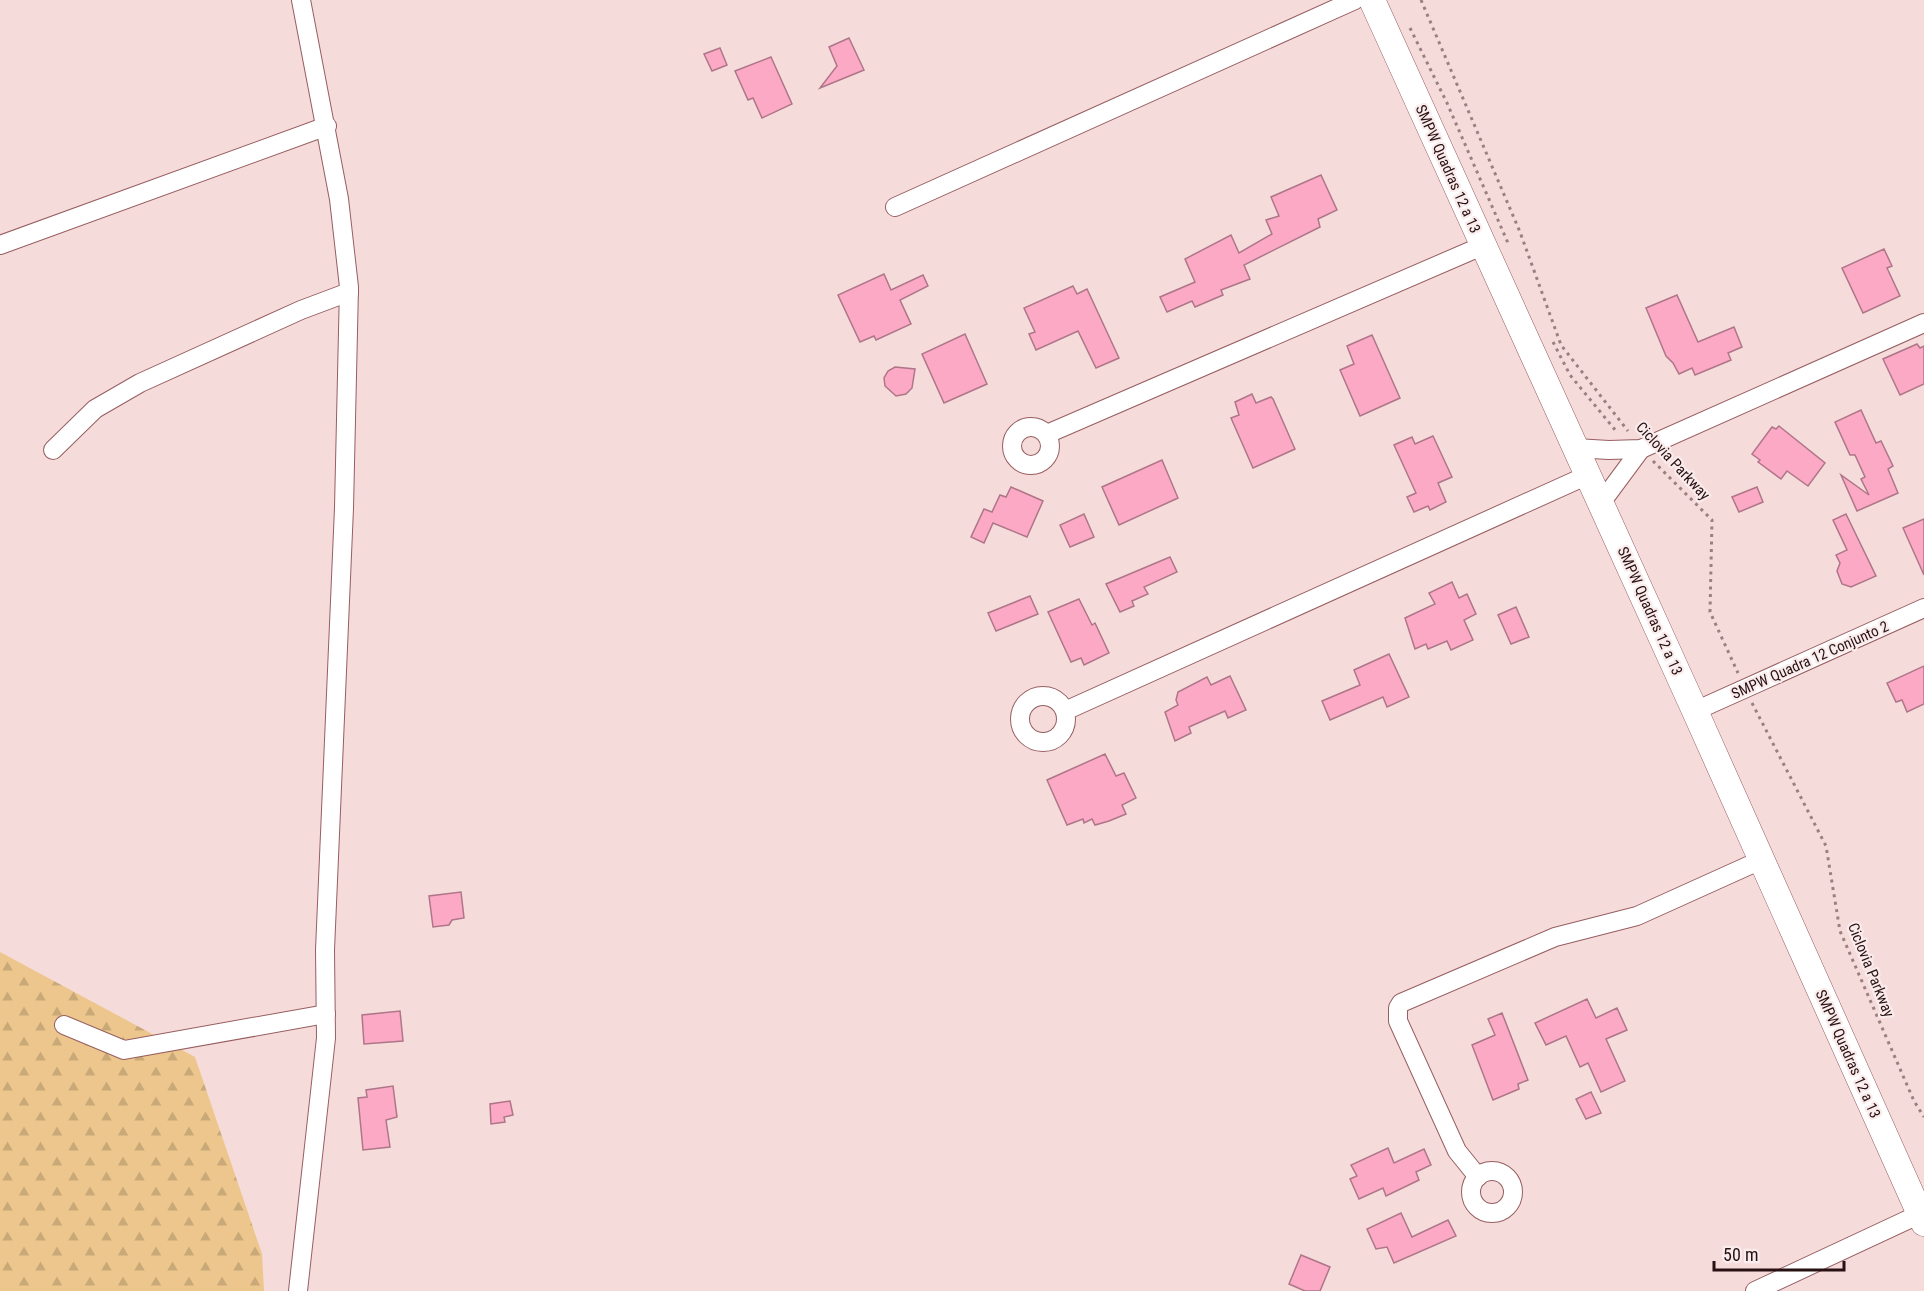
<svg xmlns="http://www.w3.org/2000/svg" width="1924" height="1291" viewBox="0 0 1924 1291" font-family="'Roboto Condensed',sans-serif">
<defs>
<pattern id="forest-firs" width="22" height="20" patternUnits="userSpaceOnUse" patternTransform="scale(1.5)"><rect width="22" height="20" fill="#ecc68c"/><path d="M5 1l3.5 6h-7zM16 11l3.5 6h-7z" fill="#caa978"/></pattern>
</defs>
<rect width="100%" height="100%" fill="#f6dbdb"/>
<polygon fill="url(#forest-firs)" points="0,952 195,1057 262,1254 264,1291 0,1291"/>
<g fill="#fca9c5" stroke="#ae7688" stroke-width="1.5">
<polygon points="849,38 864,70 820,88 837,66 829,47"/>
<polygon points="720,48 727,65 712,71 704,54"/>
<polygon points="771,57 792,104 762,118 753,98 748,100 735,71"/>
<polygon points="1321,175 1337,210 1318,219 1320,227 1244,265 1250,279 1221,290 1223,295 1195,307 1192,301 1167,312 1160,297 1195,282 1185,259 1231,235 1239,253 1272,234 1266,220 1279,216 1271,197"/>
<polygon points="1884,249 1892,266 1887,268 1900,296 1863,313 1842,268"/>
<polygon points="884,274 891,290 923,275 928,286 900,300 911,324 876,340 874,336 860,342 838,295"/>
<polygon points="1073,286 1077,294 1087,289 1119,358 1096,368 1078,331 1036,350 1029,334 1035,332 1024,308"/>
<polygon points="1677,295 1698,342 1734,327 1742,347 1728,353 1731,360 1695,375 1692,368 1679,374 1673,363 1666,356 1646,308"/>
<polygon points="965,334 987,384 944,403 922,354"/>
<polygon points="1372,335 1400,398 1360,416 1340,370 1354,364 1347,346"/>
<polygon points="1917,344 1920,348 1924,346 1924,384 1900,395 1883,359"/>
<polygon points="895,367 915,369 912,388 906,394 896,396 885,386 884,378 888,371"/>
<polygon points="1252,394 1256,403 1271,397 1273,399 1295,449 1253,468 1231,418 1239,415 1235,402"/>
<polygon points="1861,410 1876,443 1881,441 1893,466 1888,469 1898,493 1857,511 1841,475 1869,495 1861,479 1865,477 1855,455 1850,455 1835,422"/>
<polygon points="1779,426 1825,463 1808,486 1787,471 1781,479 1758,462 1760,460 1752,454 1772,427 1776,429"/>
<polygon points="1433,436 1452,477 1438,483 1446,502 1430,510 1428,506 1414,512 1407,497 1416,493 1394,445 1412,437 1415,444"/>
<polygon points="1162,460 1178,498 1119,525 1102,487"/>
<polygon points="1011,487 1043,501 1027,537 993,523 984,543 971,537 984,509 992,512 1000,495 1006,497"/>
<polygon points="1757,487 1763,502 1739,512 1732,497"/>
<polygon points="1084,514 1094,537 1070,547 1060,525"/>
<polygon points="1846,514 1876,576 1851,587 1842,584 1837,571 1840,563 1836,555 1847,550 1833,520"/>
<polygon points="1924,519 1924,575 1903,528"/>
<polygon points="1170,557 1177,572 1144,587 1148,594 1132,601 1134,606 1120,612 1106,584"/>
<polygon points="1452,582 1459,598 1467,594 1476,614 1464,620 1473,640 1451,650 1447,641 1428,649 1426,644 1415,649 1405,618 1435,604 1429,593"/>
<polygon points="1030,596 1038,614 996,631 988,613"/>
<polygon points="1079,599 1092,625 1095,623 1109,653 1084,665 1081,658 1071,662 1048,612"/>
<polygon points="1516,607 1529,637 1511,644 1498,615"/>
<polygon points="1389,654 1409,697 1387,707 1383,697 1330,720 1322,701 1360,685 1354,670"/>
<polygon points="1924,666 1924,704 1907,712 1902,700 1896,702 1887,683"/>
<polygon points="1230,676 1246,710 1228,718 1225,711 1189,727 1191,733 1175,741 1165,712 1178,705 1176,700 1178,692 1207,677 1211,685"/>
<polygon points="1105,754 1116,776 1124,773 1136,798 1122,805 1126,814 1109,821 1095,825 1092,819 1084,823 1083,819 1067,825 1047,780"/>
<polygon points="461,892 464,918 452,920 449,925 433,927 429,896"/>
<polygon points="1587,999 1596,1018 1617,1008 1627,1030 1606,1039 1625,1081 1601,1092 1588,1063 1580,1067 1566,1036 1546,1045 1535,1023"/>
<polygon points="400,1011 403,1041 364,1044 362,1015"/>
<polygon points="1502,1013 1528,1080 1518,1084 1519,1089 1493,1100 1472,1045 1495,1035 1488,1019"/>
<polygon points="393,1086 397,1117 386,1120 390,1147 363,1150 358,1098 367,1097 366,1090"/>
<polygon points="1591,1092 1601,1113 1586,1119 1576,1099"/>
<polygon points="510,1101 513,1115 504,1117 505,1122 491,1124 490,1104"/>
<polygon points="1388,1148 1394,1163 1424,1149 1431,1165 1416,1172 1419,1180 1386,1196 1383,1188 1359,1199 1350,1179 1357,1176 1351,1165"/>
<polygon points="1401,1213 1412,1237 1448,1220 1456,1236 1394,1263 1387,1247 1376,1249 1367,1229"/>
<polygon points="1301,1255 1330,1267 1320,1291 1305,1291 1289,1284"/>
</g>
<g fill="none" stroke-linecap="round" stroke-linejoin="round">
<g stroke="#975e60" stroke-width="20">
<g id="street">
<polyline points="895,207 1355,0"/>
<polyline points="0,245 327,126"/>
<circle cx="1031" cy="446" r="19"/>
<polyline points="1047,434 1482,246"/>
<polyline points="1575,448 1609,450 1641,449 1924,323"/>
<polyline points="53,450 95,409 140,383 301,310 349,292"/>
<polyline points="1601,503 1641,449"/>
<circle cx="1043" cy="719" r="23"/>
<polyline points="1065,711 1588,475"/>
<polyline points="1695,711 1924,608"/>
<polyline points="64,1025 124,1050 326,1014"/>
<circle cx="1492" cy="1192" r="21"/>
<polyline points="1478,1177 1457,1151 1398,1021 1398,1008 1401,1003 1555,937 1637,916 1761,860"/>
<polyline points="298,1291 326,1038 325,950 344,508 349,287 339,199 301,0"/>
<polyline points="1755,1291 1920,1214"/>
</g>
</g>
<g stroke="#975e60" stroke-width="27">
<polyline id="secondary" points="1372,0 1695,711 1924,1223"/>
</g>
<g stroke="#9a8181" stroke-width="3" stroke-dasharray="3 4.5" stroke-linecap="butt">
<polyline points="1421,0 1520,232 1561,345 1628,431"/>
<polyline points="1410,28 1447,103 1508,243"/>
<polyline points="1553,342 1570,375 1616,431"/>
<polyline points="1653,461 1712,520 1710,612 1738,673"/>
<polyline points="1752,703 1826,846 1840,931 1914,1101 1924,1117"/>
</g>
<use href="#street" stroke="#fff" stroke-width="18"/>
<use href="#secondary" stroke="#fff" stroke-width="26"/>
</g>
<g text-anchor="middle" stroke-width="4.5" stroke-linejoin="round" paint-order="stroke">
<g font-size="15" fill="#281112" stroke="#faecec">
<text transform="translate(1448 169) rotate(66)" y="5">SMPW Quadras 12 a 13</text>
<text transform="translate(1673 461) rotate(47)" y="5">Ciclovia Parkway</text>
<text transform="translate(1650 611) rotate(66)" y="5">SMPW Quadras 12 a 13</text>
<text transform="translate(1810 660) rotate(-24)" y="5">SMPW Quadra 12 Conjunto 2</text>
<text transform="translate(1871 970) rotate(68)" y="5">Ciclovia Parkway</text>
<text transform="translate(1848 1054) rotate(66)" y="5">SMPW Quadras 12 a 13</text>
</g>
</g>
<path d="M1714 1261v9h130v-9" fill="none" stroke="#281112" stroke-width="3"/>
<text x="1723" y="1261" font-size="18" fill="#281112" stroke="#faecec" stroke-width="4.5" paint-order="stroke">50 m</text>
</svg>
